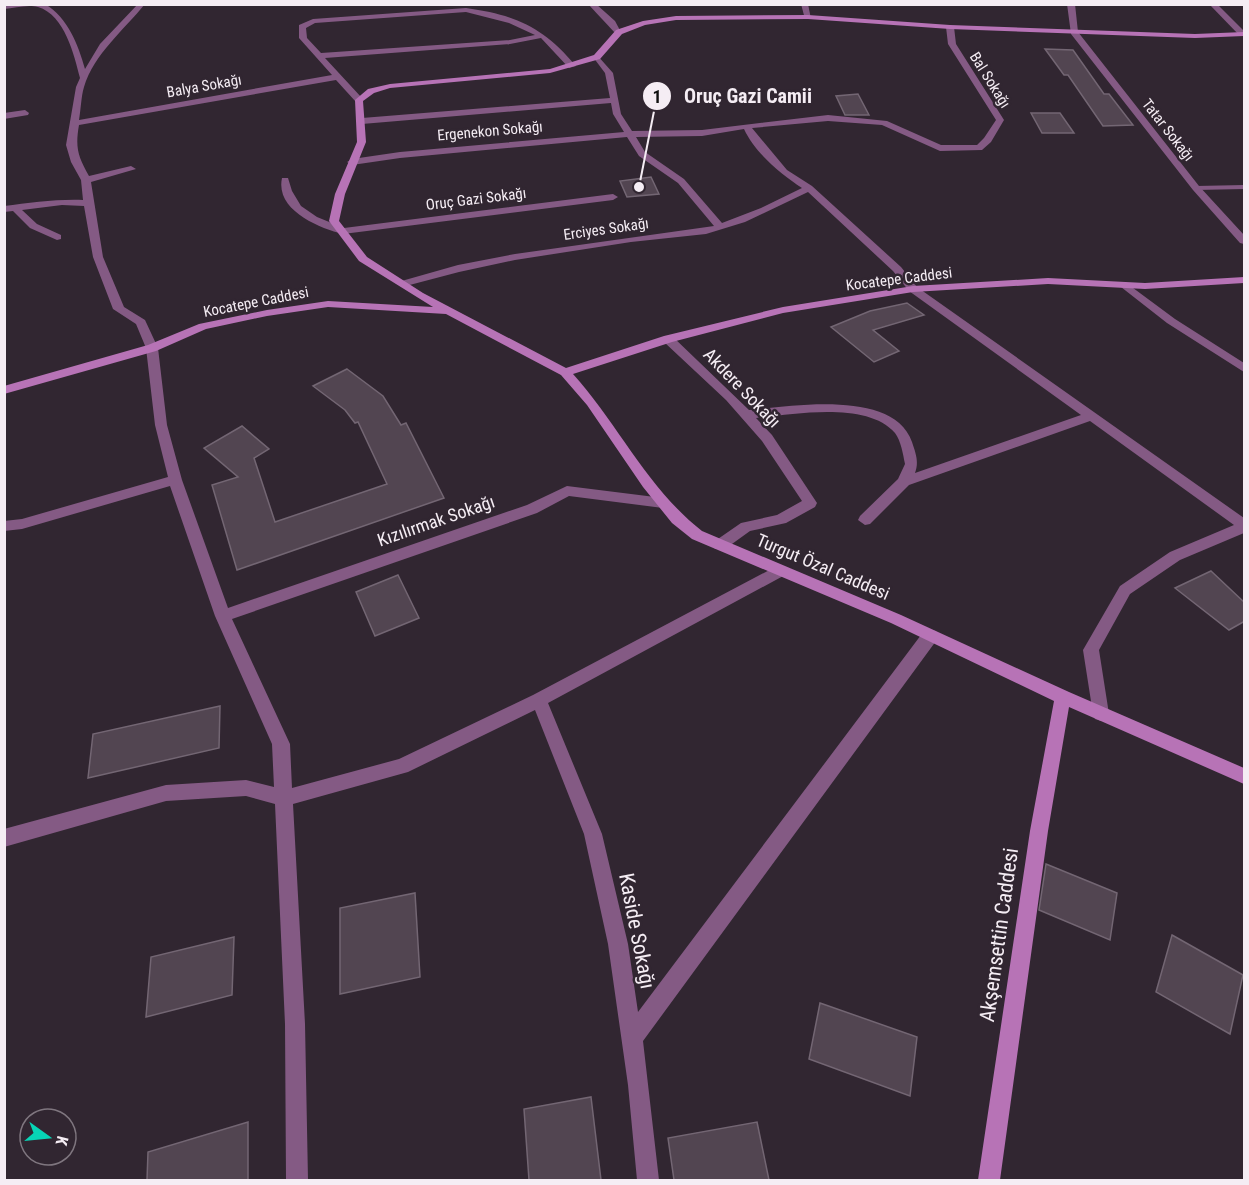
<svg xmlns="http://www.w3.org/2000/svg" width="1249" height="1185" viewBox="0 0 1249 1185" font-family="'Roboto Condensed',sans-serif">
<rect width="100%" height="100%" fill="#312631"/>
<g fill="#524551" stroke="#736673" stroke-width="1.5">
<polygon points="1045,49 1073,50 1104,94 1109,94 1133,125 1103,126 1068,75 1064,75"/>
<polygon points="858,94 869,115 845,115 836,96"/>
<polygon points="1031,113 1060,113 1074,133 1042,133"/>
<polygon points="651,177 659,194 627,197 620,181"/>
<polygon points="907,303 924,315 873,330 899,351 874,362 831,327 870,311"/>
<polygon points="347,369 383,396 401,425 406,423 444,498 237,570 212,485 238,477 204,448 242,426 269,449 254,458 275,522 387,484 358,422 355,423 345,410 313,386"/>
<polygon points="1211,571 1245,603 1245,621 1229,630 1175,588"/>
<polygon points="398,575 419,618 375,636 356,592"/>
<polygon points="220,706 219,748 88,778 93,734"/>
<polygon points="1046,864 1117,893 1110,940 1039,910"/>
<polygon points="415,893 420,977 340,994 340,908"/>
<polygon points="1172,935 1243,975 1230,1034 1156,992"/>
<polygon points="234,937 232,995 146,1017 151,957"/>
<polygon points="820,1003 917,1037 910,1096 809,1059"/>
<polygon points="591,1097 601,1180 529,1180 524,1109"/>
<polygon points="248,1122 248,1180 147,1180 148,1152"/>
<polygon points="757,1122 769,1180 674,1180 668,1138"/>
</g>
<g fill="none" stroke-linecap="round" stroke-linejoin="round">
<polygon fill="#845a84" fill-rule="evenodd" points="1244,185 1244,189 1196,190 1193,188 1196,186"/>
<g fill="#845a84" fill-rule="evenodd">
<path d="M45,4C68,18 78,44 85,69L100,44L138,4H145C124,30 94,54 84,87C81,97 81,109 79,120L332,75L299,38V25L313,19L466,8C516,15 543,27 576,66L569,68L541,38L510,44L325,58L362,98V102H356L336,80L79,125C75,148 78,156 89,176L131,166L136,169L91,182L103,257L124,307L145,320L158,348L167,425L182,480L228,608L527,505L567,486L663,498L670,503L663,508L569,496L537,513L232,619L290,744L292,788L399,759L533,695L775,567H785L787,571L785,575L548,703L602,834L628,944L638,1012L924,631L930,630L936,631L938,636L936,641L643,1041L659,1180H637L628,1085L608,944L584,834L535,710L408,772L293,804L305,1024L308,1180H286L285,1024L275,804L246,796L166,801L4,847V829L166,785L246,780L274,787L272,744L215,616L170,486L22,529L4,531V521L22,519L168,477L155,425L146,348L136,324L113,309L93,257L84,206L62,205L22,210L37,224L61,235V239L57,240L30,228L13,211L4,212V206C30,203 56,199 83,200L81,180L71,162L66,145L76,87L80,78C74,55 65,15 38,7C28,4 15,8 4,9V5ZM466,12L509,23L535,35L510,40L321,53L307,38L306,28L315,23Z"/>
<polygon points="588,4 596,4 615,21 622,34 616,34"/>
<polygon points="801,4 808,4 811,19 805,19"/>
<polygon points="1067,4 1075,4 1078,32 1199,186 1244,235 1244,244 1240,243 1193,190 1071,34"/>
<polygon points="1209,4 1217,4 1244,31 1244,36 1240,36"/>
<path d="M950,25L954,27L956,44L1004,120L991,142L982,150L940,151L882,125L828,121L752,128L787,170L812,186L901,267L917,287L1244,518V533L1180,560L1130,594L1099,650L1109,714L1107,719L1101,721L1095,719L1093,714L1083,650L1120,586L1170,552L1234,525L1090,421L909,485L870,524L865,525L858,520L860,516L898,479L905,464C903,454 901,441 895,433C868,401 794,414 756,418L772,435L817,503L815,507L786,523L750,531L725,549H715L713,545L715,541L741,523L777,515L802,501L762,441L726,400L664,342V336H672L749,410C792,406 894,389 912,442C916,454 919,462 915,473L1081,415L909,291L893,271L808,192L745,222L706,234L631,242L515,260L459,272L402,287L397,284L398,282L458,265L515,254L714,226L678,183L639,156L627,137L400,158L352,165L347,162L352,159L400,152L624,132L613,114L611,103L362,124L358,121L362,118L610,98L605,73L593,57L597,55L613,73L621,114L632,131L702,130L828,115L887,121L941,145H977L984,138L996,120L948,44L946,27ZM744,129C755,153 781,174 802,188L761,208L722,223L684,179L645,152L636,137L702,136Z"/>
<polygon points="25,110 29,113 28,115 4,119 4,113"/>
<path d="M282,178H288L292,191L301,206L317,217L344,228L613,194L618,197L613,200L343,234C319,228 275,210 282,178Z"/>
<polygon points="1125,282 1175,319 1244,363 1244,372 1167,323 1121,287 1121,283"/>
</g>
<path fill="#b773b6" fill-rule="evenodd" d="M808,15L950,25L1195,34L1244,32V36L1195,38L950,29L808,19L676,20L645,25L622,34L600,59L550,73L390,88L374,93L363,101L366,142L345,194L339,221L367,257L423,293L566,368L664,336L783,307L913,286L1048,278L1145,283L1244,277V283L1145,289L1048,284L913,292L783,313L672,342L573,374C618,424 648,489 702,531L901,615L1069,692L1244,768V784L1069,707L1048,831L1000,1180H978L1030,831L1054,701L891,623L692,539L672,523L643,487L587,405L561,375L446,314L328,307L267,316L206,329L156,351L4,394V386L148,345L199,324L267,310L328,301L433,307L359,261L329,221L335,194L357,142L355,100L368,89L390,84L550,69L594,55L616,30L643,21L676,16Z"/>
</g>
<g text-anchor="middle" stroke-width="5" stroke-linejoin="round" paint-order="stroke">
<g font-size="15" fill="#f5edf4" stroke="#312631">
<text transform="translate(990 80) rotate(58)" y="5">Bal Sokağı</text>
<text transform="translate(204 86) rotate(-10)" y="5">Balya Sokağı</text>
<text transform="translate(1168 130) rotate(52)" y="5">Tatar Sokağı</text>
<text transform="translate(490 131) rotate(-5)" y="5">Ergenekon Sokağı</text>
<text transform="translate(476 199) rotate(-7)" y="5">Oruç Gazi Sokağı</text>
<text transform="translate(606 229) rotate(-8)" y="5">Erciyes Sokağı</text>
<text transform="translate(899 279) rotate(-7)" y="5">Kocatepe Caddesi</text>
<text transform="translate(256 302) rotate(-11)" y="5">Kocatepe Caddesi</text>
</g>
<g font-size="18" fill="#f5edf4" stroke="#312631">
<text transform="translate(742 388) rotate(46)" y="6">Akdere Sokağı</text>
<text transform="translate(436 521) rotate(-19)" y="6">Kızılırmak Sokağı</text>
<text transform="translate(823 567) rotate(23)" y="6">Turgut Özal Caddesi</text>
</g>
<g font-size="21" fill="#f5edf4" stroke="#312631">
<text transform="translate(637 931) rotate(79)" y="7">Kaside Sokağı</text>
<text transform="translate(999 935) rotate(-82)" y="7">Akşemsettin Caddesi</text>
</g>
</g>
<path fill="none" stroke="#f5edf4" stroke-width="2" d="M639 187L657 96"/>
<g fill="#f5edf4" stroke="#312631" stroke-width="2">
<circle cx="639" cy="187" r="6"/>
<circle cx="657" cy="96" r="15"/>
</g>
<g font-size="18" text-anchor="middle" font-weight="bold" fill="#111">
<text x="657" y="103">1</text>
</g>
<g font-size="20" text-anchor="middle" font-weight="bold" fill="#f5edf4" stroke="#312631" stroke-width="5" stroke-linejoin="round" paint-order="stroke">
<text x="748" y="103">Oruç Gazi Camii</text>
</g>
<rect width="1249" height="1185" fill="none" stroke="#f5edf4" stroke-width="12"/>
<g transform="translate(48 1137) rotate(105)"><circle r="28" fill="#312631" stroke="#7f767f" stroke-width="1.5"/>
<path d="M0-4.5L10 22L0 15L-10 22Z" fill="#07d5b6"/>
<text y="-9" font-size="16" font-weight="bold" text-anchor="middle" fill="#f5edf4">K</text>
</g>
</svg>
